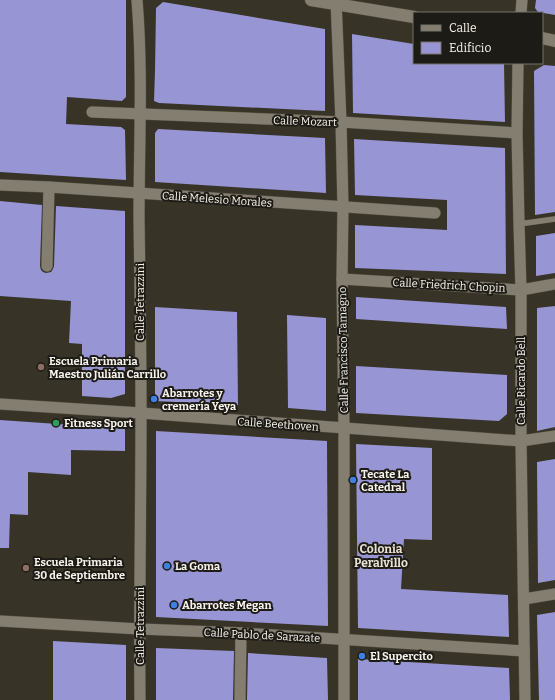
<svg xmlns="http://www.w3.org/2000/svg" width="555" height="700" viewBox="0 0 555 700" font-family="Bitter,serif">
<rect width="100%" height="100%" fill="#383327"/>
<g fill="#9795d4">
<polygon points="0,0 126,0 126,97 122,101 67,97 66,124 121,127 125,130 126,180 0,172"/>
<polygon points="536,0 555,0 555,15 538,12 535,8"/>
<polygon points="163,2 325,29 325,111 159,103 154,101 155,71 156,8"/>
<polygon points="352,34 414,44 414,63 504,63 505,122 353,113"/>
<polygon points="544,65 555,66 555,212 535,215 534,71"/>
<polygon points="158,129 325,138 326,193 155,182 155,133"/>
<polygon points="354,139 505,148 506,274 355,268 355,225 447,230 447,200 355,195"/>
<polygon points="0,201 42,205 40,266 41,270 43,272 46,273 51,272 53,269 54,266 56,206 125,211 125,394 111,398 82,396 82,344 69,343 71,301 0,296"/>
<polygon points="555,233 555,273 536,276 536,236"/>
<polygon points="356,297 506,307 507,329 356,319"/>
<polygon points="555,306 555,427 537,431 537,308"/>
<polygon points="155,307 237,312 238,405 155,401"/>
<polygon points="287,315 326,318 326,411 288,408"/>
<polygon points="356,366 507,375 507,414 499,421 356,413"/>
<polygon points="0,420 72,425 125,429 125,451 71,450 71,475 28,472 28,515 10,514 9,548 0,548"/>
<polygon points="156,431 327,441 328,626 156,617"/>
<polygon points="356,444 432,448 432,540 404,539 401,589 508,595 509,637 358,628"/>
<polygon points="555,459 555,580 538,583 537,462"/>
<polygon points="555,612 555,700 539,700 537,615"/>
<polygon points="53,641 126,645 126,700 53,700"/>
<polygon points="156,648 234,651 233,700 156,700"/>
<polygon points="248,653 327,658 328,700 247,700"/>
<polygon points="358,659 509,668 510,700 358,700"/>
</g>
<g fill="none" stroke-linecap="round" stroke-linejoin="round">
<g stroke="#534e44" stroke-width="6">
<polyline id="service" points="519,224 555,219"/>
</g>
<g stroke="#534e44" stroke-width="12">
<g id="minor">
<path d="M137,0C143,73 139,145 139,218C140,284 141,349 141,415C141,510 139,605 140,700"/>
<polyline points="336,0 341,122 343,207 342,279 344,429 344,700"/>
<polyline points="521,13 522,0"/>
<polyline points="518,63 517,133 519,224 521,290 521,441 525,700"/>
<polyline points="92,112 341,122 517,133"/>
<polyline points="0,185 49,187 435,213"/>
<polyline points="47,266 49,187"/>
<polyline points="342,279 521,290 555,284"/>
<polyline points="0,404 141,413 521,441 555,436"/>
<polyline points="524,599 555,594"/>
<polyline points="0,621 140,629 241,633 524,651"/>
<polyline points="240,700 241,633"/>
</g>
</g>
<g stroke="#534e44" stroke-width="13">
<g id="tertiary">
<polyline points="311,0 414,17"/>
<polyline points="542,38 555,41"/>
</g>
</g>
<use href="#service" stroke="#847e70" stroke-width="5.5"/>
<use href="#minor" stroke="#847e70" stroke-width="11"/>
<use href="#tertiary" stroke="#847e70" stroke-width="12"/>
</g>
<g fill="#8d6e63" stroke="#1d1b15" stroke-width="1.5">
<circle cx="41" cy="367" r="4"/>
<circle cx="26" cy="568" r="4"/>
</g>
<g fill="#3f7fe0" stroke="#1d1b15" stroke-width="1.5">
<circle cx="154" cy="399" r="4"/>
<circle cx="353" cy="480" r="4"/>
<circle cx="167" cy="566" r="4"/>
<circle cx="174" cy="605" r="4"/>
<circle cx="362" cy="656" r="4"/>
</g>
<circle fill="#2e9e5b" stroke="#1d1b15" stroke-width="1.5" cx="56" cy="423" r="4"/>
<g text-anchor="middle" stroke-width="4" stroke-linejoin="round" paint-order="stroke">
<g font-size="11" fill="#f8f4ed" stroke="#1d1b15">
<text transform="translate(305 121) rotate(2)" y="4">Calle Mozart</text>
<text transform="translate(217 199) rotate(4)" y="4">Calle Melesio Morales</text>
<text transform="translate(449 285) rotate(3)" y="4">Calle Friedrich Chopin</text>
<text transform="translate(140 302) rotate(-90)" y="4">Calle Tetrazzini</text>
<text transform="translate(343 350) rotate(-91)" y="4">Calle Francisco Tamagno</text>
<text transform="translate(521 381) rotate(-90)" y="4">Calle Ricardo Bell</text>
<text transform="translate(278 424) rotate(4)" y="4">Calle Beethoven</text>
<text transform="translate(140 626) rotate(-90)" y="4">Calle Tetrazzini</text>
<text transform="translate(262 635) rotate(3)" y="4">Calle Pablo de Sarazate</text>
</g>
<g font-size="11" font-weight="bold" fill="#f8f4ed" stroke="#1d1b15" text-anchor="start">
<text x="49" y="365">Escuela Primaria<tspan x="49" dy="13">Maestro Julián Carrillo</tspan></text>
<text x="162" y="397">Abarrotes y<tspan x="162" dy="13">cremería Yeya</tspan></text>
<text x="64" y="427">Fitness Sport</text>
<text x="361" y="478">Tecate La<tspan x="361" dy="13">Catedral</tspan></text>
<text x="34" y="566">Escuela Primaria<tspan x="34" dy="13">30 de Septiembre</tspan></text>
<text x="175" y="570">La Goma</text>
<text x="182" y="609">Abarrotes Megan</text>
<text x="370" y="660">El Supercito</text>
</g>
<g font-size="12" font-weight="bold" fill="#e9e2d3" stroke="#1d1b15">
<text x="381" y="553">Colonia<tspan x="381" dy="14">Peralvillo</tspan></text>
</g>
</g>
<rect x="413" y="12" width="130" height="52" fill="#1d1b15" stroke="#75726b"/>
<rect x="421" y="25" width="20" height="6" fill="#847e70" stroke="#75726b"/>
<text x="449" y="32" font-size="12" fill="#f8f4ed">Calle</text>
<rect x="421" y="42" width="20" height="12" fill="#9795d4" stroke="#75726b"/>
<text x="449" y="52" font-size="12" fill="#f8f4ed">Edificio</text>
</svg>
